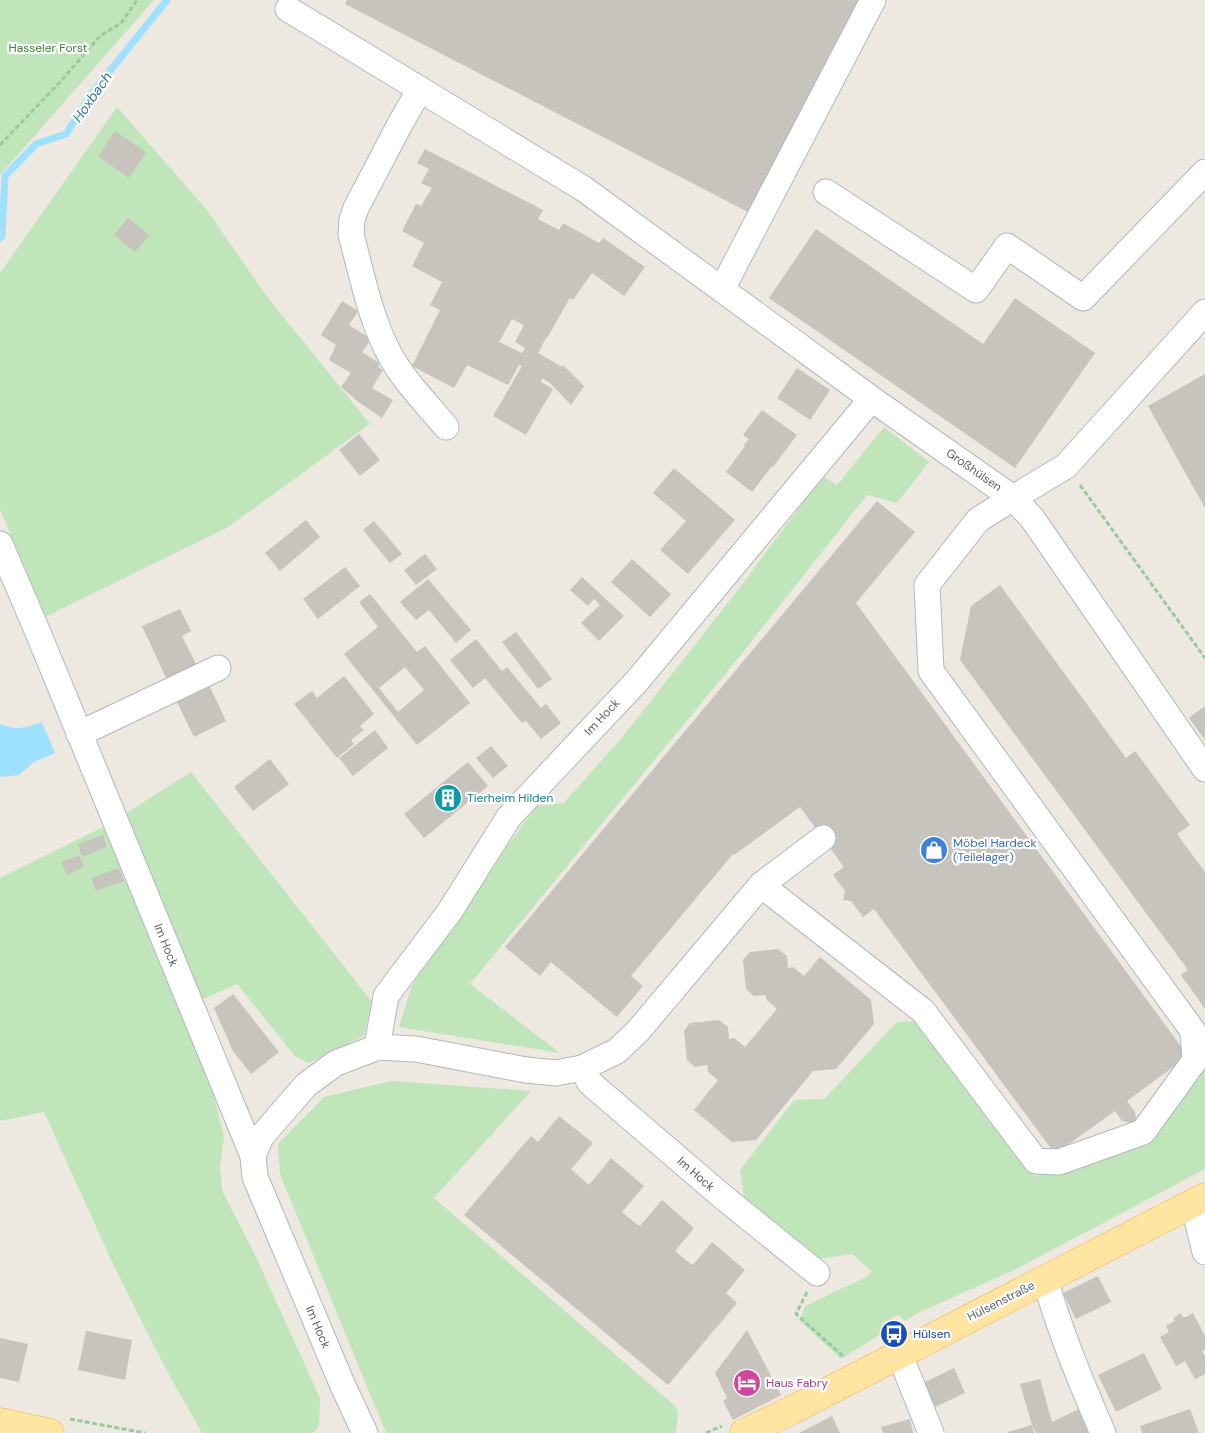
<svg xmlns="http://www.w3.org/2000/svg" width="1205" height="1433" viewBox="0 0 1205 1433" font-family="'DM Sans',sans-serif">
<rect width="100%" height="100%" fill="#ede8e0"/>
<g fill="#c1e5bb">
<polygon points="0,0 154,0 0,175"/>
<polygon points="117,107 206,209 268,298 370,424 228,527 45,617 0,509 0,273"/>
<polygon points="884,427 929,462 897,503 867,495 740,656 470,984 560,1053 399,1027 412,985 473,892 537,806 564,803 624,735 734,595 823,476 837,485"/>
<polygon points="191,772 372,1002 364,1036 309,1063 295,1056 237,984 199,1001 123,815"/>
<polygon points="107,825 213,1092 224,1137 220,1165 222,1190 256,1257 320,1398 319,1426 313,1433 202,1433 168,1373 113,1264 44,1112 0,1121 0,878"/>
<polygon points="914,1021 1034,1176 1078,1167 1121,1154 1148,1141 1205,1055 1205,1169 1014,1270 920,1312 905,1321 898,1315 882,1323 886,1331 841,1359 800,1321 805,1306 868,1276 872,1271 852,1254 819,1259 744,1197 740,1170 794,1100 824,1099 897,1022"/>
<polygon points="391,1081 531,1091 434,1198 675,1406 678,1412 676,1433 386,1433 280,1174 278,1144 324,1097"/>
</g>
<path fill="#9de1ff" d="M42,722L55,753L34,762L19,775L0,777V724C16,731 26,728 42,722Z"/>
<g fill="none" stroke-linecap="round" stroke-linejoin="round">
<polyline stroke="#9de1ff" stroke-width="7" points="0,238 2,236 5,176 36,144 66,134 92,93 167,0"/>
</g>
<g fill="#c7c3bd" fill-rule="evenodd">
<polygon points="347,0 863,0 752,214 345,4"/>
<polygon points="115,131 146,152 129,178 98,156"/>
<path d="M425,149L543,210L538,219L559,230L563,223L599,243L603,238L645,267L624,296L592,273L573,300L570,298L547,338H546L538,353L562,367L563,365L584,386L571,405L550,383L542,378L541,382L553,389L526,435L493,416L522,366L519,365L508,385L467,365L454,388L412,366L440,310L430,305L442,282L412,266L424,243L402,231L416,204L421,206L432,188L421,183L429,169L417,163ZM512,319L524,325L515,342L525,348L522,353L499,342Z"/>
<polygon points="128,218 149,235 135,252 114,235"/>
<polygon points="816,229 983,344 1015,298 1095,353 1015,468 769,298"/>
<polygon points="342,301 358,311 349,325 371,339 362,352 379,363 378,367 383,370 372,388 393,400 382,418 357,401 341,387 351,373 329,360 336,345 321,335"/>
<polygon points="797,368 830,390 810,420 777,398"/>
<polygon points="1205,374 1205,508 1148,406"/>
<polygon points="762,410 797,435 773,467 772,466 752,492 726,472 745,446 744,445 749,439 743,435"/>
<polygon points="359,434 380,460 360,476 339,450"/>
<polygon points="674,468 735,520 688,574 660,550 686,521 653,493"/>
<polygon points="877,501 915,532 856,603 1188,1056 1127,1101 1135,1112 1136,1119 1131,1123 1122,1121 1115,1111 1055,1154 874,909 863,917 851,901 843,900 845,891 833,875 844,867 800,807 734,855 733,854 631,976 643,986 617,1017 551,962 540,976 505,947"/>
<polygon points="306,520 320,537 280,571 265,553"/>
<polygon points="374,521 402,554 390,563 363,530"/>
<polygon points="425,554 437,569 416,585 404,570"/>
<polygon points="632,559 671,594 650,617 611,582"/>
<polygon points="345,567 360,586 318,619 303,599"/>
<polygon points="582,577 624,616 599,641 581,623 600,605 594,599 588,606 570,590"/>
<polygon points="428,579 471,630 456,643 429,610 416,620 400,602"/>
<polygon points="1000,585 1126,758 1135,751 1190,825 1177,834 1205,872 1205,1009 1181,975 1188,970 960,660 971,606"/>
<path d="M370,594L417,652L425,646L470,703L417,745L344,654L378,627L359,602ZM405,667L424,690L398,712L379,688Z"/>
<polygon points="180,609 191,631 182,636 198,668 168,682 142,626"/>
<polygon points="516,632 552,679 538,689 502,642"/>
<polygon points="476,639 502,671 507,667 541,708 546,704 561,723 541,739 526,721 522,723 485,678 473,688 450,660"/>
<polygon points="344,676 374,714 360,726 364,730 351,740 354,744 337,758 294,704 312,691 317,698"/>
<polygon points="208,683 226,721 194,737 175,698"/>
<polygon points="1205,706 1205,740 1189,718"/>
<polygon points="375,730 388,748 353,776 339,758"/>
<polygon points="491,746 508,766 493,778 476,758"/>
<polygon points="270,759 289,784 253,811 234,787"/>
<polygon points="468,762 488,786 424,838 404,814"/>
<polygon points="103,835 107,847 82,857 78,844"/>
<polygon points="79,855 84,867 67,875 61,862"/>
<polygon points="119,868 124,881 96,891 91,878"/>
<polygon points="778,949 787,956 788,968 793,967 804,976 820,957 871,1000 874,1024 836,1069 813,1071 756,1140 732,1142 694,1110 718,1080 708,1072 707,1065 695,1067 687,1060 684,1031 690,1023 719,1020 728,1027 729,1039 734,1038 745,1047 777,1009 767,1000 765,995 754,996 746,989 743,960 750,952"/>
<polygon points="233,994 279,1052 251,1074 233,1051 214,1008"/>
<polygon points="559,1116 593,1143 571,1169 589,1185 611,1158 644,1186 622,1212 634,1222 640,1226 662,1200 694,1228 675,1251 687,1261 693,1265 712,1242 745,1270 726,1293 737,1303 668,1385 464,1215 531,1136 538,1142"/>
<polygon points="1098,1276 1111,1302 1076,1319 1063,1293"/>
<polygon points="1181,1313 1183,1317 1186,1317 1193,1313 1205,1336 1205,1350 1202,1351 1205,1356 1205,1374 1195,1379 1185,1361 1176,1366 1160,1337 1169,1332 1166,1326 1175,1321 1173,1318"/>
<polygon points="747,1330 781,1395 733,1420 723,1401 727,1398 715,1373"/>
<polygon points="86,1331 132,1340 125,1380 78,1370"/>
<polygon points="0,1338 28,1344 19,1382 0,1378"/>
<polygon points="1144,1353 1162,1389 1116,1412 1098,1375"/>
<polygon points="954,1368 965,1393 935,1407 923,1383"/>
<polygon points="1040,1379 1052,1422 1085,1406 1097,1433 1036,1433 1032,1425 1020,1384"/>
<polygon points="1190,1409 1199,1433 1142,1433 1140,1426"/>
<polygon points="832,1416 840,1433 799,1433"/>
<polygon points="910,1419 913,1433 883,1433 881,1427"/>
<polygon points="1032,1425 1034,1433 1008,1433 1008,1432"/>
</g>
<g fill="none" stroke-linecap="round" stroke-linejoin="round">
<g stroke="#b3b7bb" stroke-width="27">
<g id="minor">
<polyline points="288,9 584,189 876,402 1013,498 1066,466 1205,312"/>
<path d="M420,89L399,126L356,208L352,220L351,235C362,274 370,319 390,355C404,381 427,404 446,427"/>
<polyline points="826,192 976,290 1007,246 1083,298 1205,172"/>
<polyline points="722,289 873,0"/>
<polyline points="0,544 39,635 253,1156 255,1177 343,1386 365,1433"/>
<polyline points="79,734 218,668"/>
<polyline points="761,885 923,1011 1036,1161 1059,1162 1143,1132 1195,1060 1193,1031 931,671 927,585 978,520 1013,498 1032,518 1205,769"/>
<polyline points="377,1047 386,996 450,911 509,817 637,681 864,408"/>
<polyline points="582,1068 590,1083 723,1197 817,1273"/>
<polyline points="253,1156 261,1137 306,1085 336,1063 373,1049 377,1047 416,1049 526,1070 556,1073 582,1068 617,1051 638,1031 761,885 823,838"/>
<polyline points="1193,1203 1205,1252"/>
<path d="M1045,1279C1060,1332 1081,1383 1103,1433"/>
<polyline points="899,1353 931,1433"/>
</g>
</g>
<g stroke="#f4b251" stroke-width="29">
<g id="major">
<polyline points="0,1422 50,1433"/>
<polyline points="744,1433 790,1411 1205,1197"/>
</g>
</g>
<g stroke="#97cb9f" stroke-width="3" stroke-dasharray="5 2.5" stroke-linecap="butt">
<polyline points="0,145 60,82 100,36 121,23 137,0"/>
<polyline points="1080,485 1205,658"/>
<polyline points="807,1292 796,1314 844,1357"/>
<polyline points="70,1419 145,1433"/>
<polyline points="706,1433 722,1426"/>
</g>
<use href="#minor" stroke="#fff" stroke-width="25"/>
<use href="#major" stroke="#ffe4a2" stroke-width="28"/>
</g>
<defs>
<g id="building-disc" transform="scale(1.4375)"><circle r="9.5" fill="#0f9aa8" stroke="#fff"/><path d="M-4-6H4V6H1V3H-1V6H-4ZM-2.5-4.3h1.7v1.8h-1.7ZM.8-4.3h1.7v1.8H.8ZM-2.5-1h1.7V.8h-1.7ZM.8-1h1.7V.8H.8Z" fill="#fff"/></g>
<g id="shop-disc" transform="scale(1.4375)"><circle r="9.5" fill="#3f7fe0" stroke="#fff"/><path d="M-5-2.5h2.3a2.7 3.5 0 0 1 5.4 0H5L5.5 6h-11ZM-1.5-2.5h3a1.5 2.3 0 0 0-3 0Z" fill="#fff"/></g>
<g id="bus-disc" transform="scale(1.4375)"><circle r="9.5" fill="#1a4fb4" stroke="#fff"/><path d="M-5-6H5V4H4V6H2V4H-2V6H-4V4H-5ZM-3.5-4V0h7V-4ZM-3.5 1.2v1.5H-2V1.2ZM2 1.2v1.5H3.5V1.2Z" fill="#fff"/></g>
<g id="hotel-disc" transform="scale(1.4375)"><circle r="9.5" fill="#d1479c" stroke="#fff"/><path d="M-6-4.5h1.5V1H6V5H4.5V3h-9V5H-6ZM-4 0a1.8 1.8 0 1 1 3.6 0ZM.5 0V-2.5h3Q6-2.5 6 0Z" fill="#fff"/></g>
</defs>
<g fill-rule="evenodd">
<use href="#building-disc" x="448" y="798"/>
<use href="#shop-disc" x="934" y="850"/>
<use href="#bus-disc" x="894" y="1334"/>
<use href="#hotel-disc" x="747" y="1383"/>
</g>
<g text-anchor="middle" stroke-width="4.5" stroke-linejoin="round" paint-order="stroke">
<g font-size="12" fill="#378131" stroke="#fff">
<text x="48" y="52">Hasseler Forst</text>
</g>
<g font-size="12" fill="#595e62" stroke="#fff">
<text transform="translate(974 470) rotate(35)" y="4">Großhülsen</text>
<text transform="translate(602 717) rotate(-47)" y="4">Im Hock</text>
<text transform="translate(166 945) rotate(68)" y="4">Im Hock</text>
<text transform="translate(696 1174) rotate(41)" y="4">Im Hock</text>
<text transform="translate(1001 1301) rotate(-27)" y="4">Hülsenstraße</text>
<text transform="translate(318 1327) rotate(67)" y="4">Im Hock</text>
</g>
<g font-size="12" fill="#0d838f" stroke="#fff" text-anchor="start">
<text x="467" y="802">Tierheim Hilden</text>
</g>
<g font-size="12" fill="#366cbe" stroke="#fff" text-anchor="start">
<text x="953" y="847">Möbel Hardeck<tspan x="953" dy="14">(Teilelager)</tspan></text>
</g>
<g font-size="12" fill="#164399" stroke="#fff" text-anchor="start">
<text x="913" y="1338">Hülsen</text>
</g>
<g font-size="12" fill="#b23c85" stroke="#fff" text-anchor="start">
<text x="766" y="1387">Haus Fabry</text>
</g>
<g font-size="14" font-style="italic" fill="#3577a1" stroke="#fff">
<text transform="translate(92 97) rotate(-55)" y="5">Hoxbach</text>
</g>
</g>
</svg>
